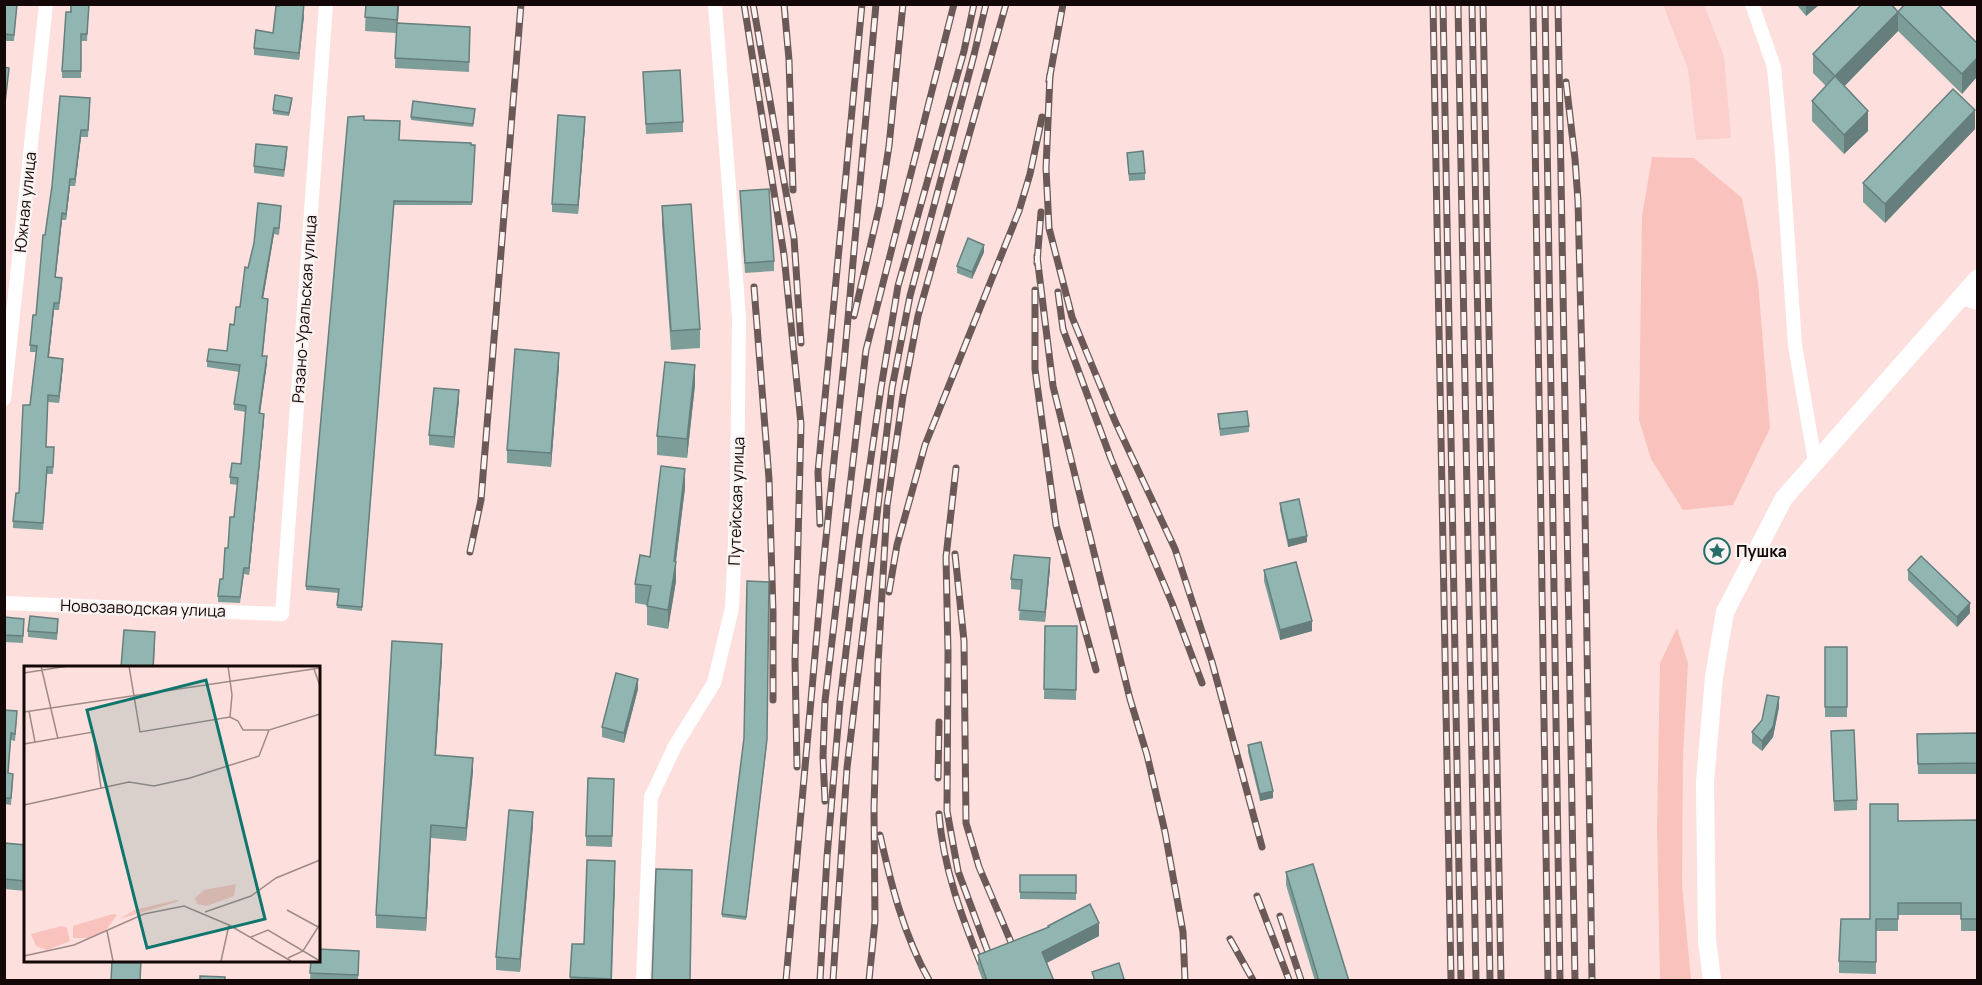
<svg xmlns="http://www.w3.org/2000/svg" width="1982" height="985" viewBox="0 0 1982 985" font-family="Manrope,sans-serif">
<rect width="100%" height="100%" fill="#fde0dd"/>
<polygon fill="#fbcfcb" points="1663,5 1704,5 1724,56 1731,138 1696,140 1688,69"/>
<g fill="#fac2bd">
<polygon points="1652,157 1694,158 1742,198 1758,282 1770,428 1733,505 1683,510 1651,459 1639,420 1642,216"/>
<polygon points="1677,628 1688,663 1683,756 1682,884 1691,980 1660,980 1657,828 1660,663"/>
</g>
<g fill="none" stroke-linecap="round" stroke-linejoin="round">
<g stroke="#fff" stroke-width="14">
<polyline points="1752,4 1774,67 1782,155 1795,345 1815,462"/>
<polyline points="1960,297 1978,303"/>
<polyline points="4,399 46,4"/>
<polyline points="4,603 282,614 326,4"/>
<polyline points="643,980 651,797 675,746 714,683 732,608 737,497 739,318 715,4"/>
</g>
<polyline stroke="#fff" stroke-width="18" points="1712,980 1707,941 1705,782 1714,677 1725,612 1784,498 1978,278"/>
<g stroke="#6a5957" stroke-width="7">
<g id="rail">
<polyline points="744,4 784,255 801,424 795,660 797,767"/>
<polyline points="753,4 794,238 801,343"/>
<polyline points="784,4 789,60 793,190"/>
<polyline points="1433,4 1451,980"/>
<polyline points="1443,4 1461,980"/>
<polyline points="1458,4 1476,980"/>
<polyline points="1472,4 1490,980"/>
<polyline points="1483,4 1501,980"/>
<polyline points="1533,4 1548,980"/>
<polyline points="1545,4 1560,980"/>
<polyline points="1558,4 1575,980"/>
<polyline points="1050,75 1046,168 1049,228 1072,317 1115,421 1175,549 1212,662 1262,847"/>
<polyline points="1049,81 1063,4"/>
<polyline points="1566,82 1575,159 1578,201 1584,442 1592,980"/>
<polyline points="1037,256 1053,386 1130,699 1147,755 1165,832 1183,932 1185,980"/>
<polyline points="1037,263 1041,212"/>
<polyline points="754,287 769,479 773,611 773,700"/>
<polyline points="1035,290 1035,369 1056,525 1096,670"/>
<polyline points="1058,292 1063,329 1111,459 1172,603 1202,683"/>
<polyline points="854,316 880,204 889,146 903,4"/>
<polyline points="956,468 946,557 948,652 947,811 958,871 992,963"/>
<polyline points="820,524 818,472 862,4"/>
<polyline points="470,552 481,500 521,4"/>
<polyline points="955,554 964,641 966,823 979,867 1016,954"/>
<polyline points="889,592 897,545 925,445 1019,211 1030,174 1042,117"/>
<polyline points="938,778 939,722"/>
<polyline points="825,801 823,757 825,701 866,350 954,4"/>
<path d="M939,814C943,867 962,918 982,967"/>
<path d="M880,835C891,884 904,936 929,980"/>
<polyline points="1257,896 1289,980"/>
<polyline points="1280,916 1301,980"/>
<polyline points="1230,939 1253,980"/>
<polyline points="786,980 822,577 844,363 876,4"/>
<polyline points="820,980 827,857 840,702 859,541 881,388 898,286 964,51 974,4"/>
<polyline points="833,980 847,768 892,388 910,296 974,55 986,4"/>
<polyline points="869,980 875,921 874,808 878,664 887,506 903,396 918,316 1006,4"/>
</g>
</g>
<use href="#rail" stroke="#faf3f2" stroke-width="4.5" stroke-dasharray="14" stroke-linecap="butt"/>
</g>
<g fill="#7d9d99">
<polygon points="4,4 17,4 14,41 4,41"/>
<polygon points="71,4 89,4 87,41 81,41 81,78 62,78 62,71"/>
<polygon points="366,4 399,4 398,23 470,37 469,72 395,68 396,33 365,31"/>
<polygon points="1796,4 1820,4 1806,16"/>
<polygon points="1898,12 1977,43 1962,94 1898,31 1844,86 1868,131 1844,154 1812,121 1812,101 1826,86 1813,73 1813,54"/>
<polygon points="304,16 299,60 254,55 254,48 273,33"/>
<polygon points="643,72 683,122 683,132 646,134"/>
<polygon points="292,102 289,116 273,114 273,110"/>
<polygon points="90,105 88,137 81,137 75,186 70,186 66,220 62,220 55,277 62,285 59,310 54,310 49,357 63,366 59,403 48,402 46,447 54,447 53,474 47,474 43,530 13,528 13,521 19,493 36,352 30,352 30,345 36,315 52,186"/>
<polygon points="475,112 473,127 411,120 411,117"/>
<polygon points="364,120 399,140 475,145 472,205 394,205 362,611 337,608 338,593 306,590 306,586"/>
<polygon points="585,126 578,214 552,212 552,204"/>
<polygon points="1975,129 1885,223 1863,202 1863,183"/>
<polygon points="1127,153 1145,173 1145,180 1129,181"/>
<polygon points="287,154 284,177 254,173 254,166"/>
<polygon points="740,191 774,261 774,271 745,273"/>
<polygon points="662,206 700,329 700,348 671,350 662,225"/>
<polygon points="281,212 279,235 274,234 263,298 268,305 263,356 267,363 260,414 264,420 249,575 244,574 240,603 218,602 218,596 223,579 234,517 238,485 230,484 230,477 241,464 246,412 234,410 234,404 239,372 207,367 207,361 227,351 240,307 254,243"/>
<polygon points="984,252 972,279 957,273 957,266"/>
<polygon points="559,366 551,467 507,463 507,450"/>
<polygon points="695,385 687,458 657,455 657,436"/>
<polygon points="459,400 454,448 429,445 429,435"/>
<polygon points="1218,414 1249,426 1249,432 1220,436"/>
<polygon points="685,488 676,562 676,581 668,629 647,625 647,605 635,603 635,584"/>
<polygon points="1280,503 1307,542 1288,547 1280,510"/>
<polygon points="1050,568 1045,622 1019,620 1021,590 1011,589 1011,579"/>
<polygon points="1264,570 1312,631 1280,640 1264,581"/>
<polygon points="1908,570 1970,613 1957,627 1908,580"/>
<polygon points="4,617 24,619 23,643 4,642"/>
<polygon points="58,626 57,640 28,637 28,631"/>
<polygon points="1045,626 1077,626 1076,700 1044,699"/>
<rect x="1825" y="647" width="22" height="70"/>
<polygon points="442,657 436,755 473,771 466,841 431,838 426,931 376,928 376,915"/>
<polygon points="638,689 624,743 602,737 602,727"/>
<polygon points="1779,707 1773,737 1762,751 1752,743 1752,732 1762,720"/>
<polygon points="4,710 17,718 15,741 11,740 8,773 13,780 11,805 4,804"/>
<polygon points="1831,731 1857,800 1857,810 1834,811"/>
<polygon points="1977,733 1977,774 1918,774 1917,734"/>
<polygon points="767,743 746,920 722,917 722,914"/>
<polygon points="1248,745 1273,798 1260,801 1248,752"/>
<polygon points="614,779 612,847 586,846 586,836"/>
<polygon points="1977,820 1977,931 1961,931 1961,915 1898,915 1898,931 1876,931 1876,974 1839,973 1839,961 1870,919 1898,821"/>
<polygon points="533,825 520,972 496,970 496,957"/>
<polygon points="4,843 26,845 26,891 4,889"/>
<polygon points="1286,872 1349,981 1315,981 1286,885"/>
<polygon points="1020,875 1076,875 1076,900 1020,899"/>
<polygon points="615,880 612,981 570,981 572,944 584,944"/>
<polygon points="1048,926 1099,936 1047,963 1054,981 983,981 978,968 978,955 1048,928"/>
<polygon points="311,960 359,961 358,981 310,981"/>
</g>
<g fill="#667f7d">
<polygon points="398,4 399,4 397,33 397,20"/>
<polygon points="1806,4 1820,4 1806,16"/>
<polygon points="304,9 304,16 299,60 299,53"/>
<polygon points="1898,12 1898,31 1835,96 1835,76"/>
<polygon points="1977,58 1977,77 1962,94 1962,74"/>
<polygon points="1975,110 1975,129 1885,223 1885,204"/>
<polygon points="1868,111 1868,131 1844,154 1844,135"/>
<polygon points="585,117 585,126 578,214 578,205"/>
<polygon points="81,130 81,137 75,186 75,179"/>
<polygon points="70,179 70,186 66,220 66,214"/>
<polygon points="62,213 62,220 55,284 55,277"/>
<polygon points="274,228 274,234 262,305 262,298"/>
<polygon points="984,245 984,252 972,279 972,272"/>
<polygon points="54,303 54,310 48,364 48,357"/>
<polygon points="559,353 559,366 551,467 551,453"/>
<polygon points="267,356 267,363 259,420 259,413"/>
<polygon points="63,359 63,366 59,403 59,396"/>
<polygon points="695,365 695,385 687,458 687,439"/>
<polygon points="459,390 459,400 454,448 454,437"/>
<polygon points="264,414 264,420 249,575 249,568"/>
<polygon points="685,469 685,488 675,567 676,562 676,581 668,629 668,610"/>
<polygon points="1307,536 1307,542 1288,547 1288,540"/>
<polygon points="1050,558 1050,568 1045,622 1045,612"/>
<polygon points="1970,603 1970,613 1957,627 1957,617"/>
<polygon points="1312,621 1312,631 1280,640 1280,630"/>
<polygon points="155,632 154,667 153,667"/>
<polygon points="442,644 442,657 435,767 435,755"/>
<polygon points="638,679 638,689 624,743 624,733"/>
<polygon points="1779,697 1779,707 1773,737 1762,751 1762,741"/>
<polygon points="473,758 473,771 466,841 466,828"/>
<polygon points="1273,791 1273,798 1260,801 1260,794"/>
<polygon points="533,812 533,825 520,972 520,959"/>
<polygon points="431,825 431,838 426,931 426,918"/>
<polygon points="615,861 615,880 611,981 611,979"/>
<polygon points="1099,923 1099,936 1042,965 1042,952"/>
</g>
<g fill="#91b6b2" stroke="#667f7d" stroke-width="1.5">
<polygon points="4,4 17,4 14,35 4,34"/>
<polygon points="71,4 89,4 87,34 81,34 81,71 62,71 66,12 71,12"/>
<polygon points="279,4 304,4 299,53 254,48 256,30 273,33 276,6 279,6"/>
<polygon points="366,4 398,4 397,20 365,17"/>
<polygon points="1862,4 1891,4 1898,12 1835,76 1813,54"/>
<polygon points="1905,4 1938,4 1977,43 1977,58 1962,74 1898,12"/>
<polygon points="397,23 470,27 469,62 395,58"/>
<polygon points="4,67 9,68 4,112"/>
<polygon points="680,70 683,122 646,124 643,72"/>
<polygon points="1835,76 1868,111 1844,135 1812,101"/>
<polygon points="1953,89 1975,110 1885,204 1863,183"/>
<polygon points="275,95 292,98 289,113 273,110"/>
<polygon points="60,96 90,98 88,130 81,130 75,179 70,179 66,214 62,213 55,277 62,278 59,303 54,303 48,357 63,359 59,396 48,395 46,447 54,447 53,467 47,467 43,523 13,521 16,493 19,493 23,405 30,405 37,346 30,345 33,315 36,315 43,235 45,235 52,186"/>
<polygon points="413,101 475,109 473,124 411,117"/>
<polygon points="558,115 585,117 578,205 552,204"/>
<polygon points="364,116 364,120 400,121 399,140 471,143 471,145 475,145 472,202 394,201 362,607 337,605 339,589 306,586 348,117"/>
<polygon points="256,144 287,147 284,170 254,166"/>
<polygon points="1143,151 1145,173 1129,174 1127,153"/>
<polygon points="769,189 774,261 745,263 740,191"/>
<polygon points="258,203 281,206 279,228 274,228 262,298 268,299 262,356 267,356 259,413 264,414 249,568 244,568 240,597 218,596 220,579 223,579 225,548 228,548 230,517 234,517 238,478 230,477 232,463 241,464 246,406 234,404 240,365 207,361 209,349 227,351 230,324 234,325 236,307 240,307 245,267 248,268 254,243"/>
<polygon points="691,204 700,329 671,331 662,206"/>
<polygon points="968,238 984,245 972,272 957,266"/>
<polygon points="515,349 559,353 551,453 507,450"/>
<polygon points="665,362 695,365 687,439 657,436"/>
<polygon points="434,388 459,390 454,437 429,435"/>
<polygon points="1247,411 1249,426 1220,429 1218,414"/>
<polygon points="661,466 685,469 674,561 676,562 668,610 647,606 651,586 635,584 640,555 650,557"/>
<polygon points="1299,499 1307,536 1288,540 1280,503"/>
<polygon points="1014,555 1050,558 1045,612 1019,610 1022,580 1011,579"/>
<polygon points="1921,556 1970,603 1957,617 1908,570"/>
<polygon points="1296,562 1312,621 1280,630 1264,570"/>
<polygon points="747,581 769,582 767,739 746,917 722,914 744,738"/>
<polygon points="30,616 58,619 57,633 28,631"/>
<polygon points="4,617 24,619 23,636 4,635"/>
<polygon points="1045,626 1077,626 1076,690 1044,689"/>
<polygon points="124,630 155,632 153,667 121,667"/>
<polygon points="392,641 442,644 435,755 473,758 466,828 431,825 426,918 376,915"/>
<rect x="1825" y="647" width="22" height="60"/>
<polygon points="616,673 638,679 624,733 602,727"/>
<polygon points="1767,695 1779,697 1773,727 1762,741 1752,732 1762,720"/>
<polygon points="4,710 17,711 15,734 11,733 8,773 13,774 11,798 4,798"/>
<polygon points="1854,730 1857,800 1834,801 1831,731"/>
<polygon points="1977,733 1977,763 1918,764 1917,734"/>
<polygon points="1261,742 1273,791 1260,794 1248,745"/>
<polygon points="588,778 614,779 612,836 586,836"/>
<polygon points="1870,804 1898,804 1898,821 1977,820 1977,919 1961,919 1961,903 1898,903 1898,919 1876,919 1876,962 1839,961 1841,919 1870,919"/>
<polygon points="509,810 533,812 520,959 496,957"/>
<polygon points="4,843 26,845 26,881 4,879"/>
<polygon points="587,860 615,861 611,979 570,977 572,944 584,944"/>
<polygon points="1313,864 1349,981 1319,981 1286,872"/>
<polygon points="656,869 692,870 690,981 652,981"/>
<polygon points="1020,875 1076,875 1076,893 1020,892"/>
<polygon points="1090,904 1099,923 1042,952 1054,981 987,981 978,955 1049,927 1048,926"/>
<polygon points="318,949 359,951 358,975 310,973 311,960 318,960"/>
<polygon points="112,960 141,960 140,981 111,981"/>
<polygon points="1119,963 1124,979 1118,981 1095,981 1092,972"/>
<polygon points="200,976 225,977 225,981 200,981"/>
</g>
<defs>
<g id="sight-ring" transform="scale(1.35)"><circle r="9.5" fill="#faf3f2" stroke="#256f6a" stroke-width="1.5"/><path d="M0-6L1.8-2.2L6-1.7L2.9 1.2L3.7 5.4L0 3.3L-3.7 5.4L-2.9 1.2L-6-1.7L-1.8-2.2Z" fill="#256f6a"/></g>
</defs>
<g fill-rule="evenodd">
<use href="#sight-ring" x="1717" y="551"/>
</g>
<g text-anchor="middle" stroke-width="4.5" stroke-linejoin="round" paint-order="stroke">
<g font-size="16" fill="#130807" stroke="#faf3f2">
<text transform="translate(25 202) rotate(-84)" y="6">Южная улица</text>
<text transform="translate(304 309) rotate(-86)" y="6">Рязано-Уральская улица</text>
<text transform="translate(736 501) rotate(-88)" y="6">Путейская улица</text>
<text transform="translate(143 608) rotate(2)" y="6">Новозаводская улица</text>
</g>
<g font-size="16" font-weight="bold" fill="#130807" stroke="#faf3f2" text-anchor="start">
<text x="1736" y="557">Пушка</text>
</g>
</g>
<g transform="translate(24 666)">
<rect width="296" height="296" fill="#fde0dd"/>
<path d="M212,218L210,230L183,240L173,238L171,232L180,224ZM152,234L156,235L96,253L110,244ZM89,248L93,249L82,264L64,272H49V260ZM38,260L43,262L46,275L23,284L12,280L7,268Z" fill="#fac2bd"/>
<path fill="none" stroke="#9f8a87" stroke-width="1.5" d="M17,0L34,73M105,0L116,66L206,51L214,55L219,64H245M204,0L208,29L206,51M290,3L296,20M0,7L44,0M5,45L11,76M0,46L296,2M0,78L69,66L77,122M0,139L105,116L130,120L166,112L235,90L245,64L296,48M263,244L296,262M181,246L227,230L252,212L296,194M83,265L89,295M227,271L244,264L296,295M0,290L50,279L120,248L160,240L205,259L267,295M264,292L279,285L296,258M197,295L205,259"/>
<path fill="#0f766e" fill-opacity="0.15" stroke="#0f766e" stroke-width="3" d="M182,14L241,253L123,282L63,44Z"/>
<rect width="296" height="296" fill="none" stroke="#130807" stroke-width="3"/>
</g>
<rect width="1982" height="985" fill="none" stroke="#130807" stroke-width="12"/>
</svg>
